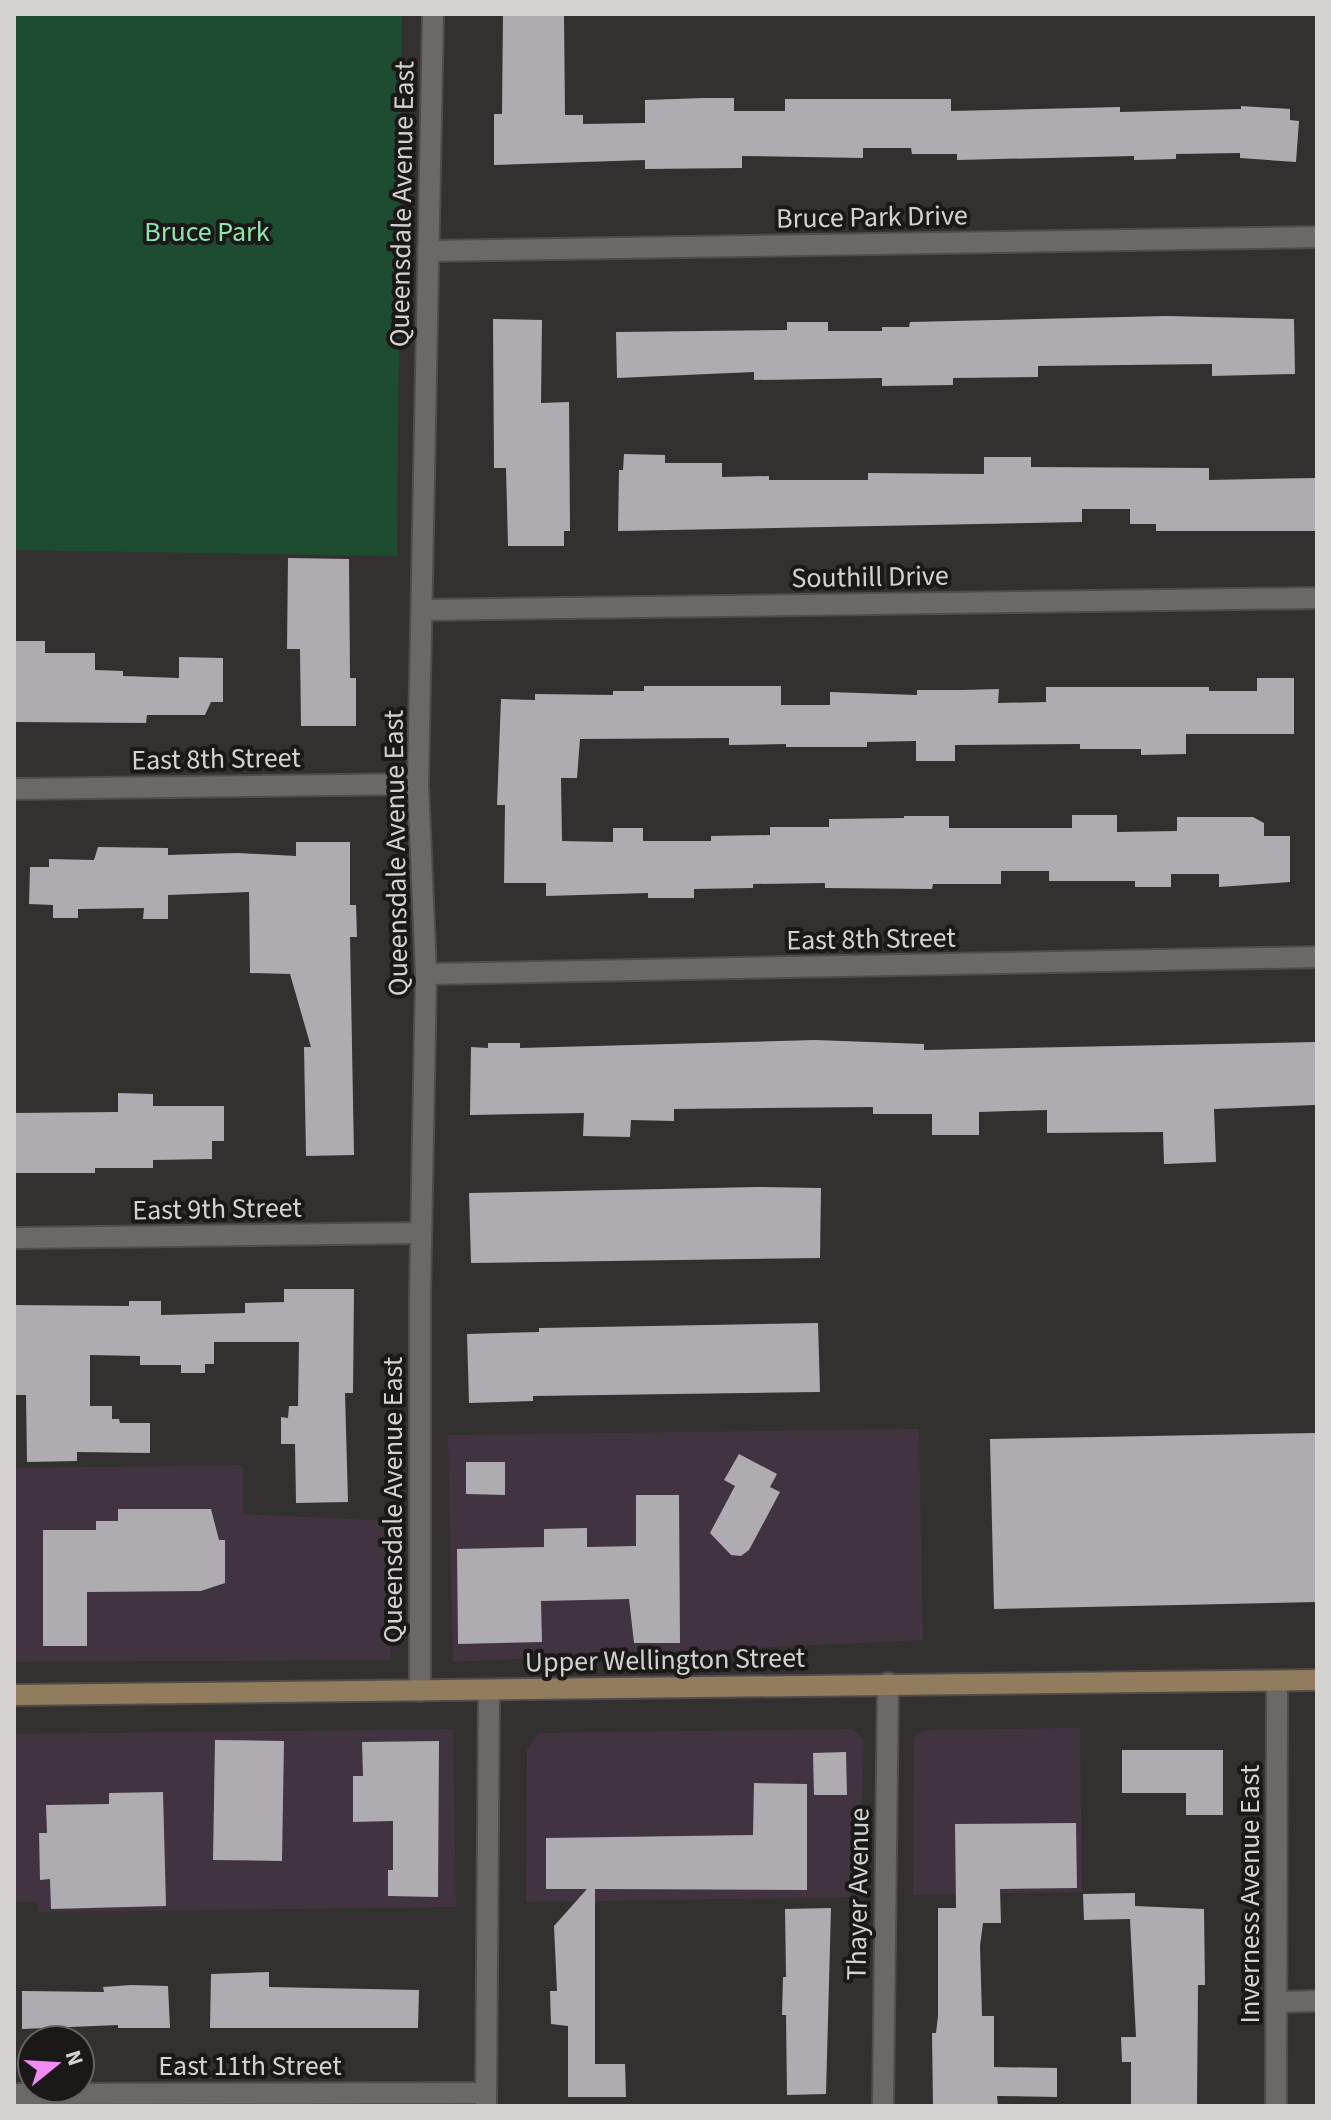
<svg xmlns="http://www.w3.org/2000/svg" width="1331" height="2120" viewBox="0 0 1331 2120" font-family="'Source Sans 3',sans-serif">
<rect width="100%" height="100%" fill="#33312f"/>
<g fill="#423340">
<polygon points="919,1429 923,1640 453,1662 448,1435"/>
<polygon points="243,1465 243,1514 390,1521 391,1660 14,1662 14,1468"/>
<polygon points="1080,1728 1082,1892 913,1895 914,1738 925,1730"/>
<polygon points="453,1729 456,1907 38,1912 37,1902 14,1902 14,1734"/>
<polygon points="852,1729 864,1740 859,1897 526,1902 527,1750 538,1733"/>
</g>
<polygon fill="#1d4c31" points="14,14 402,14 397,556 14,550"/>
<g fill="#aeacb0">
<polygon points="503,14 564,14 565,115 583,115 583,124 645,123 645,100 704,98 734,98 734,111 785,111 785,99 951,99 951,111 1120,107 1120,112 1241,109 1241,106 1290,109 1290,120 1299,121 1296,162 1240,158 1240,153 1176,154 1176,159 1134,160 1134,156 957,160 957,154 912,154 911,148 863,148 863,158 742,156 742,168 645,169 645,160 494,165 494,114 502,114"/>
<polygon points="1166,316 1294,319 1295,374 1212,376 1212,364 1038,366 1038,377 953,378 953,385 882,386 882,378 754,380 754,372 617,378 616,332 787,330 787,322 828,322 828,331 882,331 882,327 909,327 910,322"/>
<polygon points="493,319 542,320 541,403 569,402 570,531 564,531 564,546 508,546 506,468 494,468"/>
<polygon points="624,454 665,455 665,463 722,463 722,477 769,476 769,480 868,480 868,473 984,474 984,457 1031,457 1031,467 1209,468 1209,480 1317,478 1317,531 1156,531 1156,524 1130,524 1130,509 1082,509 1082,522 618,531 619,470 623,470"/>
<polygon points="288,558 349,559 350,678 356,678 356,726 301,726 300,649 287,649"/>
<polygon points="14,641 45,641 45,653 95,653 95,670 123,671 123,676 179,678 179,657 223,658 223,702 211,702 205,715 147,715 146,723 14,722"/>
<polygon points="1257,678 1294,678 1294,734 1186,734 1186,754 1141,755 1141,749 1080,749 1080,744 955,745 955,761 916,761 916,741 867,742 867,747 786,747 786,744 729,745 729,738 580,739 577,778 561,778 562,841 613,842 613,828 643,828 643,841 711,841 711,836 770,835 770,827 829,827 829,819 904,818 904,816 949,816 949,828 1072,828 1072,815 1117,815 1117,832 1177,831 1177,817 1253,817 1264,823 1264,836 1290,836 1290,882 1219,887 1219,874 1171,874 1171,887 1135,887 1135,881 1049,881 1049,871 1001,871 1001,884 933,884 932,889 825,888 825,883 753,884 753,888 694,889 694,898 648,898 648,893 546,896 546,883 504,883 505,805 497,805 501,699 535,700 535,694 613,695 613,691 644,691 644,686 781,686 781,705 830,705 830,692 917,695 917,690 962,690 999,689 998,703 1046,702 1046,687 1209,687 1209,691 1257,691"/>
<polygon points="296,842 350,842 350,905 356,905 357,937 350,937 354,1155 306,1156 304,1047 311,1047 290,974 250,973 249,892 168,895 168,919 143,919 144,908 78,909 78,918 53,918 53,905 29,904 30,867 49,867 49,859 94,860 98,847 168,848 168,855 238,853 296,856"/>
<polygon points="815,1040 924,1044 924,1050 1315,1042 1315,1105 1214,1109 1216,1162 1164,1164 1163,1132 1047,1133 1047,1110 979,1112 979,1135 932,1135 932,1114 873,1114 873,1107 674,1109 674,1121 631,1120 630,1137 583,1136 584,1113 470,1115 471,1047 488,1048 488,1043 520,1043 520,1048"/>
<polygon points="118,1093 153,1094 153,1106 224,1106 224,1141 212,1141 212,1159 153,1160 153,1168 95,1168 95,1173 14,1173 14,1113 118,1112"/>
<polygon points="757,1187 821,1188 820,1258 471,1263 469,1193"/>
<polygon points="284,1289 354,1289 353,1393 345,1393 348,1502 296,1503 295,1444 281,1444 281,1417 288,1418 289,1406 298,1406 299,1342 214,1342 214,1364 205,1364 205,1373 181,1373 181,1365 140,1365 140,1356 90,1355 90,1406 112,1406 112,1419 119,1419 120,1423 150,1423 150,1453 77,1452 77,1461 27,1462 26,1395 14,1395 14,1305 129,1306 129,1301 161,1301 161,1315 245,1313 245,1303 284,1302"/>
<polygon points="818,1323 820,1392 533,1396 533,1401 469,1403 467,1334 539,1332 539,1328"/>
<polygon points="1317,1433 1317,1602 994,1609 990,1439"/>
<polygon points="739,1454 777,1474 770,1487 780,1492 749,1550 741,1556 731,1555 710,1533 735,1486 724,1480"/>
<polygon points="466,1462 505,1462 505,1495 466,1494"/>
<polygon points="636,1495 679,1495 680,1643 634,1643 629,1599 541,1601 542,1642 458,1644 457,1549 544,1547 544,1529 587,1528 587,1547 636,1546"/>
<polygon points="118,1509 211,1509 219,1540 225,1540 225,1583 201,1591 87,1592 87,1646 43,1646 43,1530 96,1530 96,1521 118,1521"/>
<polygon points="215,1740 284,1741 282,1861 213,1860"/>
<polygon points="439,1741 438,1897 388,1896 388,1870 393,1870 393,1821 353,1822 353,1776 363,1776 362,1742"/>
<polygon points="1122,1750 1223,1750 1223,1815 1186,1815 1186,1793 1122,1793"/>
<polygon points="846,1752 847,1795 814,1795 813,1753"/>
<polygon points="754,1783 807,1784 807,1890 595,1889 595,2064 625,2064 626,2097 568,2097 568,2026 551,2024 550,1991 557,1991 554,1926 587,1889 546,1889 546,1838 753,1835"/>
<polygon points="163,1792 166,1906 51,1909 50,1879 40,1880 39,1833 47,1833 46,1805 109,1804 109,1793"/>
<polygon points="1076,1823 1077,1888 1000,1889 1001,1923 983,1923 980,1946 982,2016 994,2016 994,2067 1057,2068 1057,2097 997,2096 998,2106 933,2106 932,2033 936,2033 938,2016 938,1908 956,1908 955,1824"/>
<polygon points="1135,1893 1135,1906 1204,1909 1205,1985 1198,1985 1197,2106 1131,2104 1131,2062 1122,2062 1121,2037 1136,2037 1130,1919 1084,1920 1083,1894"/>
<polygon points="831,1908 826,2094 787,2095 786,2015 782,2015 783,1977 786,1977 785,1909"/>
<polygon points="269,1972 269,1987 419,1990 418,2028 210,2028 211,1974"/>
<polygon points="131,1985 168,1986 170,2028 118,2028 118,2025 22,2029 22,1991 104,1992 103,1987"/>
</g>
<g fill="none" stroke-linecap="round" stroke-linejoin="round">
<g stroke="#4e4d4b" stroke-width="24">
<g id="minor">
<polyline points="428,251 1317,237"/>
<polyline points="423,610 1317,598"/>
<polyline points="14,789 418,784"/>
<polyline points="426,974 1317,957"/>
<polyline points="14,1238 421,1233"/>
<polyline points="420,1691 420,1295 426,974 418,784 433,14"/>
<polyline points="1278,2002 1317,2001"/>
<polyline points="14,2094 486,2093"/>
<polyline points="486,2106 489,1690"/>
<polyline points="883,2106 888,1683"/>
<polyline points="1276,2106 1277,1681"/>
</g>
</g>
<g stroke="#4e4d4b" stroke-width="24">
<polyline id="secondary" points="14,1695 1317,1680"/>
</g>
<use href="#minor" stroke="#6b6966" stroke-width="20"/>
<use href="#secondary" stroke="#927c5e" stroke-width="20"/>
</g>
<g text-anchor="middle" stroke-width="8" stroke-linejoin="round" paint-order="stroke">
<g font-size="28" fill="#d3d2d0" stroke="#1a1918">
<text transform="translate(401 204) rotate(-89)" y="10">Queensdale Avenue East</text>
<text transform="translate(872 216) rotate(-1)" y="10">Bruce Park Drive</text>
<text transform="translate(870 576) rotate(-1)" y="10">Southill Drive</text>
<text transform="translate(216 758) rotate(-1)" y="10">East 8th Street</text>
<text transform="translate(395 853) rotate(-91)" y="10">Queensdale Avenue East</text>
<text transform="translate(871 938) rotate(-1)" y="10">East 8th Street</text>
<text transform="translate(217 1208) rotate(-1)" y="10">East 9th Street</text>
<text transform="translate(392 1500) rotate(-90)" y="10">Queensdale Avenue East</text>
<text transform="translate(665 1659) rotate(-1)" y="10">Upper Wellington Street</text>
<text transform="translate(857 1894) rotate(-89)" y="10">Thayer Avenue</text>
<text transform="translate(1249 1894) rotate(-90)" y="10">Inverness Avenue East</text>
<text x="250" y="2075">East 11th Street</text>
</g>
<g font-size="28" fill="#8ee6af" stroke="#1a1918">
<text x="207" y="241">Bruce Park</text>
</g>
</g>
<rect width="1331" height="2120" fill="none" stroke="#d3d2d0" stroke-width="32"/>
<g transform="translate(56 2064) rotate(72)"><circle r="38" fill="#1a1918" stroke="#646362" stroke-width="2"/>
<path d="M0-6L14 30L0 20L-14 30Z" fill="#f08bf6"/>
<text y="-12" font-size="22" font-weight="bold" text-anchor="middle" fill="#d3d2d0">N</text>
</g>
</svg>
